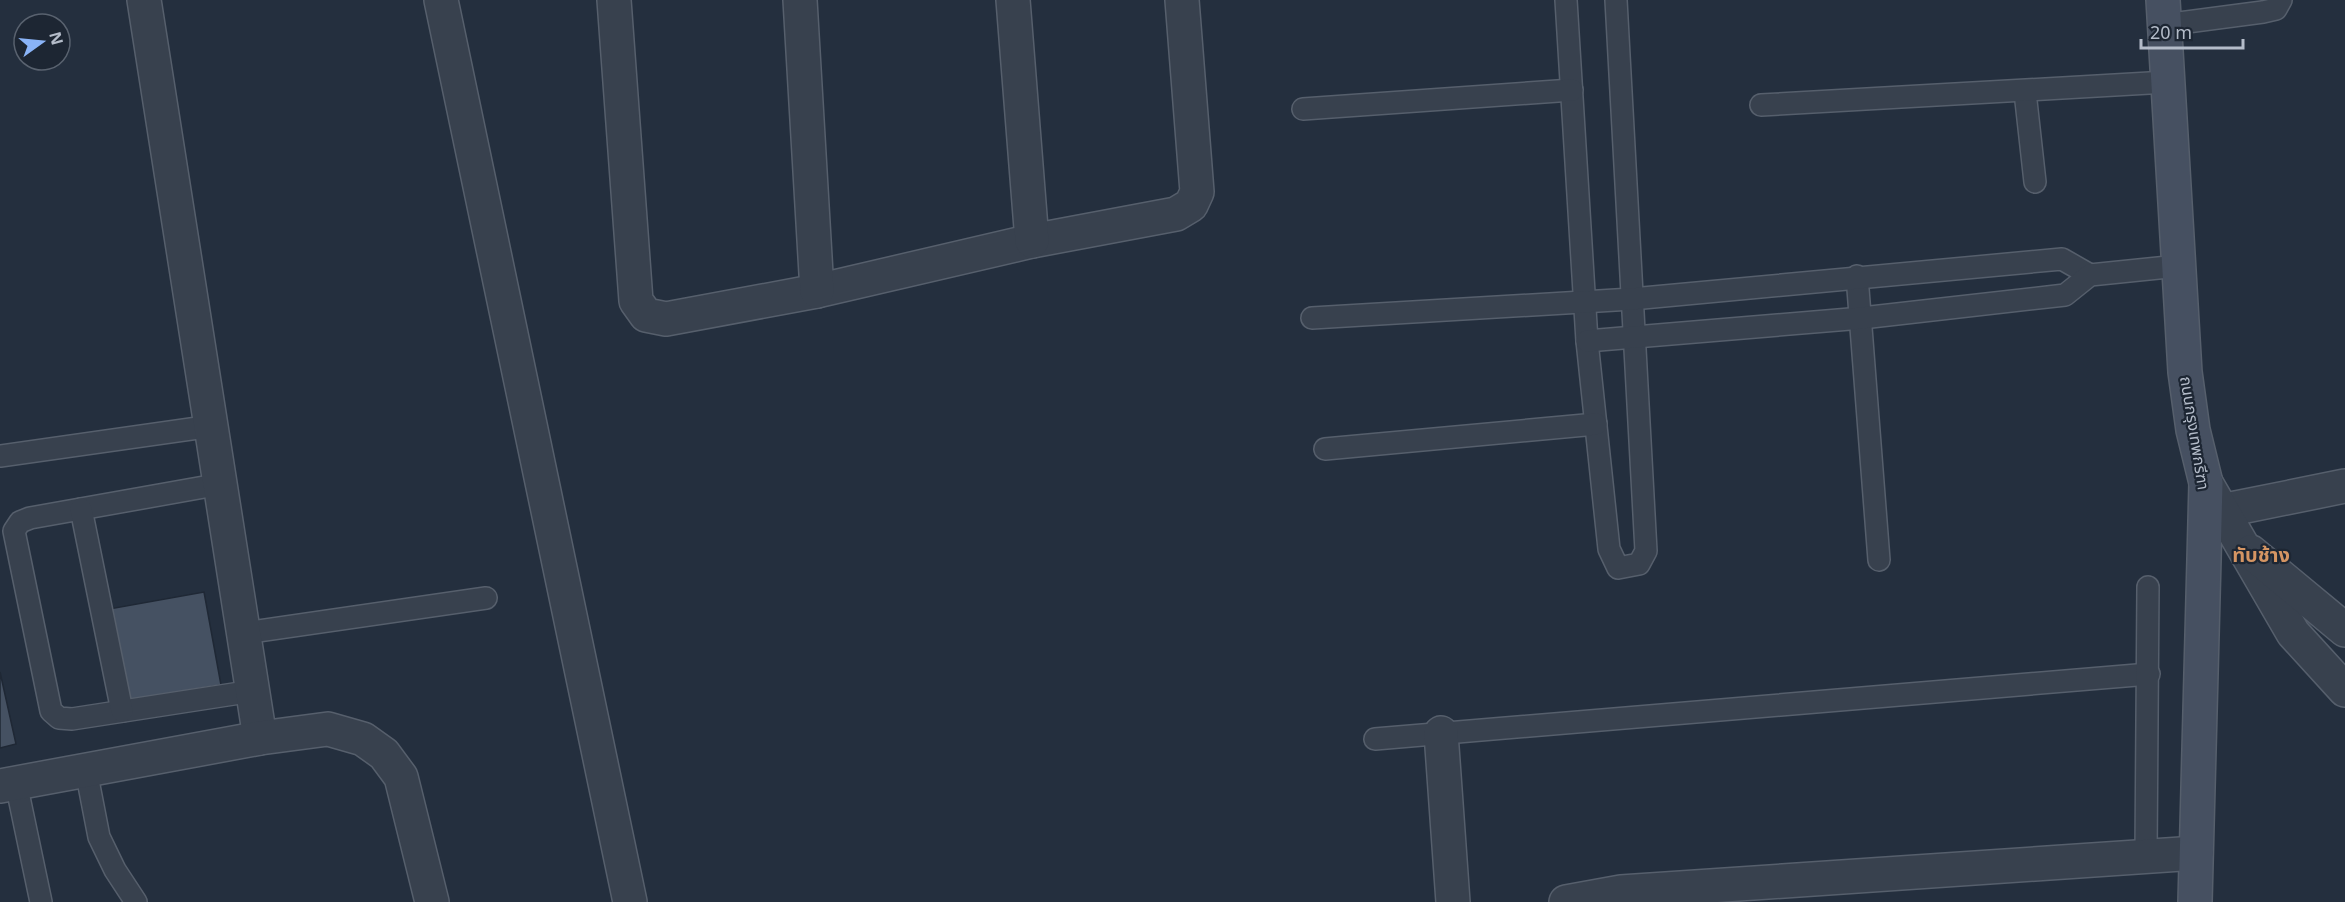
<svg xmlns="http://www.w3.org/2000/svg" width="2345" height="902" viewBox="0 0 2345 902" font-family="'Noto Sans','Noto Sans Thai',sans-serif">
<rect width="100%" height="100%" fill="#242f3e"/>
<g fill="#455162" stroke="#1f2835" stroke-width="1.5">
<polygon points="204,592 221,685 125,701 109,609"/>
<polygon points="0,672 16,744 0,748"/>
</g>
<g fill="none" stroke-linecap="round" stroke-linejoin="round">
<g stroke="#565f6c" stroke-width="24">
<g id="service">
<polyline points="1566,0 1587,341 1609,549 1618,568 1639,564 1646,551 1616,0"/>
<polyline points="2164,25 2263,12 2276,9 2281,0"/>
<polyline points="2025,92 2035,182"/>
<polyline points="1761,105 2167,82"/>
<polyline points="1303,109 1572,90"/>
<polyline points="1857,276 1879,560"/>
<polyline points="1312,318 1632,299 2062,259 2090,275"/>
<polyline points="1587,341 1862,318 2065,295 2090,275 2178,266"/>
<polyline points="1325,449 1596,424"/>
<polyline points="0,456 212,426"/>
<polyline points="221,484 30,518 20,522 14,531 51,711 59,718 72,719 253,691"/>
<polyline points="81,509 122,711"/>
<polyline points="244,633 486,598"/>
<polyline points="1375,739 2149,674"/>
<polyline points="86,770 99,837 115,870 136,902"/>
<polyline points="16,783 41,902"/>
<polyline points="2146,855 2148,587"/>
</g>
</g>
<g stroke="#565f6c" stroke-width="36">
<g id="minor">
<polyline points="144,0 260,738"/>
<polyline points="441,0 630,902"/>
<polyline points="614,0 636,301 646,315 666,319 817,291 1032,241 1176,214 1191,205 1197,192 1182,0"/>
<polyline points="800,0 817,291"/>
<polyline points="1013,0 1032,241"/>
<polyline points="2221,511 2345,486"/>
<polyline points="1441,733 1453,902"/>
<polyline points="0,786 260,738 328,729 363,739 384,754 401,777 432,902"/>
<polyline points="1566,902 1621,892 2196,853"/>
</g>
</g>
<g stroke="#565f6c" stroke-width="36">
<g id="tertiary">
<polyline points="2206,483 2293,633 2345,690"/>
<polyline points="2251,552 2345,630"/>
</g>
</g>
<g stroke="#565f6c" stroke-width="36">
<polyline id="secondary" points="2163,0 2185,372 2193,430 2206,483 2195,902"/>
</g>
<use href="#service" stroke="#38414e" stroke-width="21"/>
<use href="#minor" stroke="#38414e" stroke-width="33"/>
<use href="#tertiary" stroke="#38414e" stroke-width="33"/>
<use href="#secondary" stroke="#465061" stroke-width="33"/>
</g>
<g text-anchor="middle" stroke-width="4.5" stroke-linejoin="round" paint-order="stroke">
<g font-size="16" fill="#b4bcc9" stroke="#1d2633">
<text transform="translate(2195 433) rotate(81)" y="6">ถนนกรุงเทพกรีฑา</text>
</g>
<g font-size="20" font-weight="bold" fill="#d59563" stroke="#1d2633">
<text x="2261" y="562">ทับช้าง</text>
</g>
</g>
<g transform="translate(42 42) rotate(75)"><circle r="28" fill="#1d2633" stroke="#59626f" stroke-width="1.5"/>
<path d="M0-4.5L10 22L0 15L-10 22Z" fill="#8ab4f8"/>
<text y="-9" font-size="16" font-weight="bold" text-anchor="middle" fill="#b4bcc9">N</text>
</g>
<path d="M2141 39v9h102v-9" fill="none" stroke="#b4bcc9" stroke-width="3"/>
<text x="2150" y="39" font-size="18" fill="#b4bcc9" stroke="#1d2633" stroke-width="4.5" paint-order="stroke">20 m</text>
</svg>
